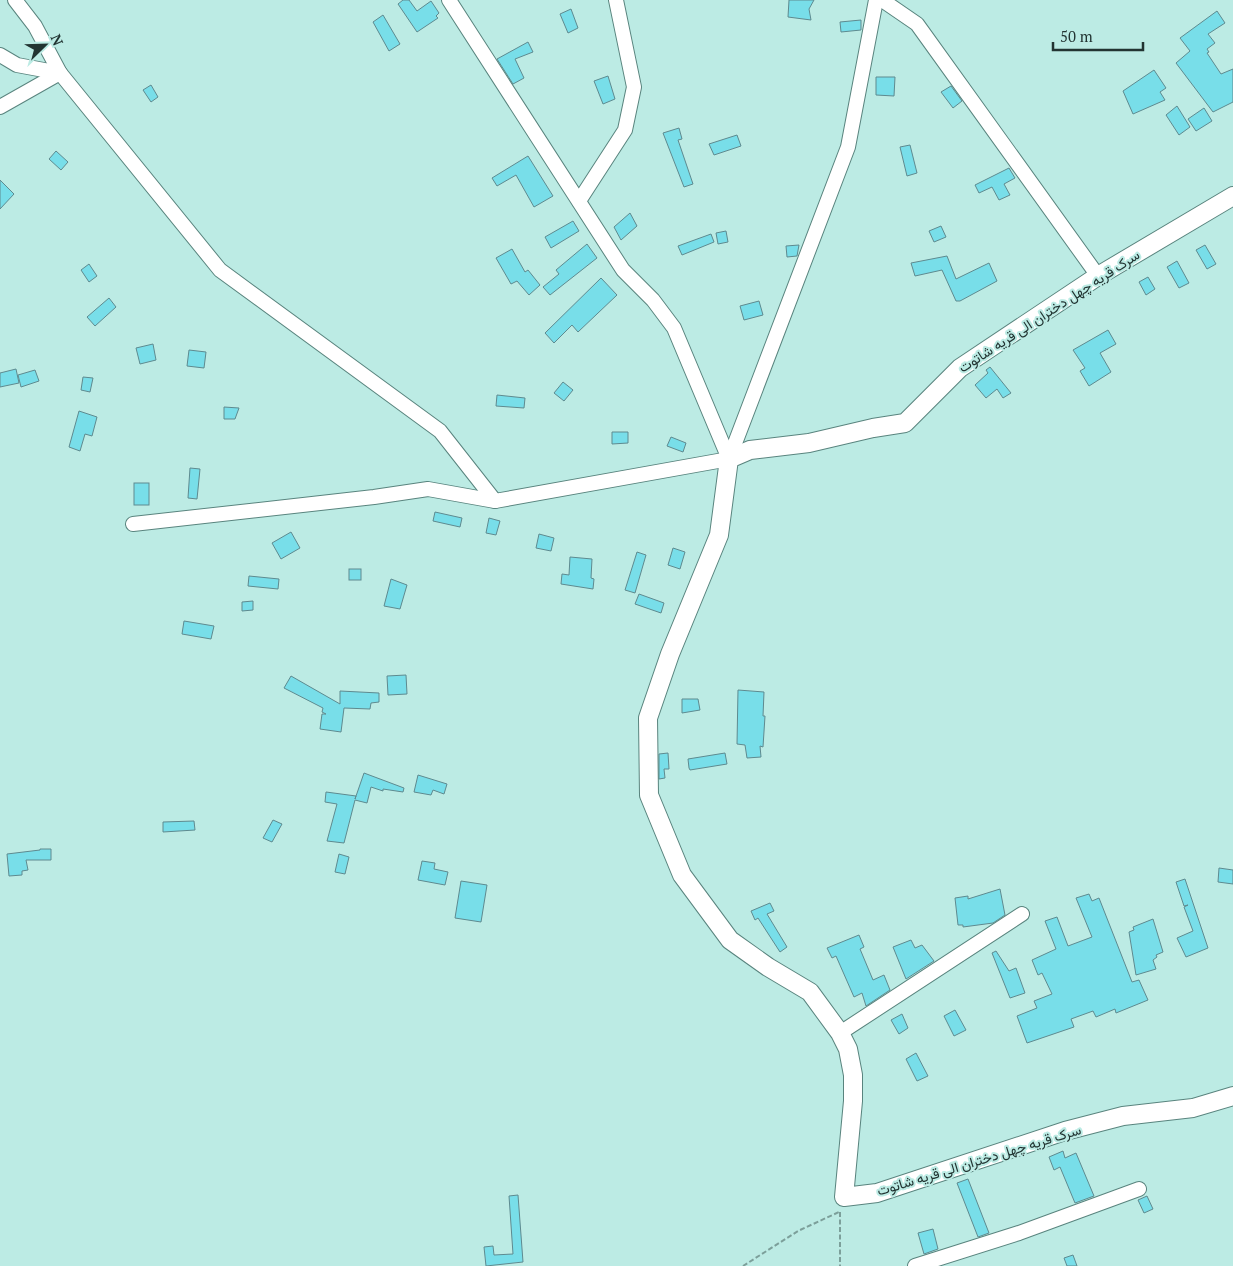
<svg xmlns="http://www.w3.org/2000/svg" width="1233" height="1266" viewBox="0 0 1233 1266" font-family="'PT Serif',Vazirmatn,serif">
<rect width="100%" height="100%" fill="#bcebe4"/>
<g fill="#78dee9" stroke="#5e8a8f">
<polygon points="403,0 409,0 417,11 431,1 439,13 436,16 438,18 417,32 398,4"/>
<polygon points="789,0 814,0 809,9 811,20 788,17"/>
<polygon points="571,9 578,28 568,33 560,14"/>
<polygon points="1217,11 1225,23 1208,34 1215,43 1207,49 1209,52 1207,53 1221,74 1233,69 1233,102 1213,112 1176,63 1190,51 1180,38"/>
<polygon points="383,15 400,44 389,51 373,22"/>
<polygon points="861,20 861,30 841,32 840,22"/>
<polygon points="528,42 533,52 515,59 524,78 513,84 497,59"/>
<polygon points="1154,70 1166,88 1160,92 1165,100 1133,114 1123,91"/>
<polygon points="608,76 615,99 603,104 594,81"/>
<polygon points="876,77 895,77 894,96 876,95"/>
<polygon points="151,85 158,97 151,102 143,90"/>
<polygon points="951,86 962,101 953,108 941,92"/>
<polygon points="1177,106 1190,127 1179,135 1166,115"/>
<polygon points="1204,108 1212,121 1196,131 1188,119"/>
<polygon points="679,128 682,139 678,140 693,184 684,187 663,133"/>
<polygon points="737,135 741,146 714,155 709,144"/>
<polygon points="910,145 917,173 907,176 900,147"/>
<polygon points="56,151 68,162 61,170 49,159"/>
<polygon points="528,156 553,196 534,207 516,175 497,186 492,178"/>
<polygon points="1009,168 1015,178 1004,184 1010,195 999,200 992,187 979,193 975,185"/>
<polygon points="0,180 14,194 0,209"/>
<polygon points="630,213 637,226 621,240 614,227"/>
<polygon points="573,221 579,231 551,248 545,237"/>
<polygon points="941,226 946,237 934,242 929,231"/>
<polygon points="726,231 728,242 718,244 716,233"/>
<polygon points="711,234 714,242 682,255 678,246"/>
<polygon points="587,244 597,258 550,295 543,287 559,274 556,270"/>
<polygon points="799,245 797,256 787,257 786,246"/>
<polygon points="1205,245 1216,264 1207,269 1196,250"/>
<polygon points="512,249 525,272 528,270 540,285 529,295 517,281 511,284 496,258"/>
<polygon points="947,256 956,279 989,263 997,281 960,301 956,301 942,270 915,276 911,263"/>
<polygon points="1177,261 1189,283 1179,288 1167,267"/>
<polygon points="89,264 97,276 89,282 81,270"/>
<polygon points="1148,277 1155,289 1146,295 1139,282"/>
<polygon points="601,278 617,295 578,332 572,325 554,343 545,333"/>
<polygon points="109,298 116,307 95,326 87,317"/>
<polygon points="759,301 763,315 744,320 740,306"/>
<polygon points="1108,330 1116,344 1100,353 1111,372 1089,386 1080,371 1085,368 1073,350"/>
<polygon points="153,344 156,360 140,364 136,348"/>
<polygon points="189,350 206,352 204,368 187,366"/>
<polygon points="990,367 1011,393 1003,398 997,389 986,398 975,385 988,373 986,370"/>
<polygon points="16,369 19,383 0,387 0,373"/>
<polygon points="35,370 39,381 21,387 18,375"/>
<polygon points="83,377 93,378 90,392 81,390"/>
<polygon points="563,382 573,390 564,401 554,393"/>
<polygon points="497,395 525,398 524,408 496,406"/>
<polygon points="224,407 239,408 235,419 224,419"/>
<polygon points="79,411 97,417 92,436 85,434 80,451 69,447"/>
<polygon points="612,432 628,432 628,443 612,444"/>
<polygon points="671,437 686,443 683,452 667,446"/>
<polygon points="190,468 200,469 197,499 188,498"/>
<rect x="134" y="483" width="15" height="22"/>
<polygon points="435,512 462,518 460,527 433,521"/>
<polygon points="489,518 500,521 496,535 486,533"/>
<polygon points="291,532 300,548 281,559 272,543"/>
<polygon points="539,534 554,538 551,551 536,548"/>
<polygon points="673,548 685,552 680,569 668,565"/>
<polygon points="637,552 646,555 635,593 625,590"/>
<polygon points="570,557 592,559 591,578 594,579 593,589 561,584 562,574 569,575"/>
<rect x="349" y="569" width="12" height="11"/>
<polygon points="249,576 279,579 278,589 248,586"/>
<polygon points="391,579 407,585 400,609 384,606"/>
<polygon points="639,594 664,603 661,613 635,604"/>
<polygon points="253,601 253,610 242,611 242,602"/>
<polygon points="184,621 214,626 211,639 182,634"/>
<polygon points="406,675 407,694 388,695 387,676"/>
<polygon points="291,676 340,704 340,691 379,693 379,702 371,703 370,709 344,708 341,732 320,729 322,714 326,714 322,712 323,708 284,688"/>
<polygon points="738,690 764,692 763,716 765,716 763,747 760,746 761,757 747,758 745,745 737,744"/>
<polygon points="682,699 698,699 700,710 682,713"/>
<polygon points="668,753 669,769 664,769 665,778 659,779 659,754"/>
<polygon points="725,753 727,764 690,770 689,768 688,759"/>
<polygon points="364,773 404,788 403,792 383,789 383,791 371,787 367,803 355,800 344,843 327,841 337,804 325,802 326,792 356,796 355,799"/>
<polygon points="418,775 447,784 444,794 433,790 431,795 414,792"/>
<polygon points="273,820 282,824 272,842 263,838"/>
<polygon points="194,821 195,830 163,832 163,822"/>
<polygon points="40,849 51,849 51,860 26,860 28,870 22,871 22,875 9,876 7,854 40,850"/>
<polygon points="339,854 349,857 345,874 335,872"/>
<polygon points="422,861 435,863 434,869 448,872 445,885 418,880"/>
<polygon points="1219,868 1233,870 1233,884 1218,882"/>
<polygon points="1185,879 1208,948 1186,957 1177,938 1193,931 1184,907 1188,905 1184,906 1176,882"/>
<polygon points="461,881 487,885 481,922 455,918"/>
<polygon points="1000,889 1005,915 993,923 963,927 963,925 958,925 955,898 968,896 968,899"/>
<polygon points="1089,894 1092,901 1099,898 1132,982 1139,980 1148,1000 1116,1013 1115,1009 1096,1017 1093,1011 1071,1019 1074,1027 1027,1043 1017,1016 1037,1008 1034,1001 1052,994 1042,973 1038,975 1032,960 1056,949 1045,921 1057,917 1068,946 1092,937 1076,898"/>
<polygon points="770,903 774,911 767,914 787,947 780,952 758,918 755,920 751,911"/>
<polygon points="1153,919 1163,952 1156,955 1157,957 1153,960 1156,969 1136,975 1129,932 1134,930 1133,927"/>
<polygon points="859,935 864,947 860,949 873,980 884,975 890,990 866,1006 862,993 854,997 836,956 832,958 827,948"/>
<polygon points="911,940 915,948 922,945 934,961 906,979 893,947"/>
<polygon points="996,951 1009,971 1016,968 1025,993 1010,998 992,953"/>
<polygon points="955,1010 966,1030 954,1036 944,1016"/>
<polygon points="902,1014 908,1028 899,1034 891,1020"/>
<polygon points="916,1053 928,1076 917,1081 906,1059"/>
<polygon points="1063,1151 1065,1158 1076,1153 1094,1196 1075,1203 1060,1167 1054,1170 1049,1157"/>
<polygon points="968,1179 989,1233 978,1237 957,1183"/>
<polygon points="518,1195 523,1262 486,1266 484,1247 493,1246 494,1255 513,1254 509,1196"/>
<polygon points="1147,1196 1153,1209 1144,1213 1138,1200"/>
<polygon points="933,1229 938,1249 924,1254 918,1233"/>
<polygon points="1073,1255 1077,1266 1067,1266 1064,1258"/>
</g>
<g fill="none" stroke-linecap="round" stroke-linejoin="round">
<g stroke="#59847e" stroke-width="16">
<g id="minor">
<polyline points="15,0 35,26 60,73 220,270 440,431 495,501"/>
<polyline points="449,0 623,270 653,300 674,328 729,459"/>
<polyline points="882,0 917,24 1098,276"/>
<polyline points="0,55 17,65 60,73"/>
<polyline points="0,107 60,73"/>
<polyline points="579,201 625,130 634,87 616,0"/>
<polyline points="729,459 848,147 876,0"/>
<polyline points="133,524 374,497 428,489 495,501 729,459"/>
<polyline points="840,1033 1022,914"/>
<polyline points="915,1266 1019,1233 1139,1189"/>
</g>
</g>
<g stroke="#59847e" stroke-width="20">
<polyline id="tertiary" points="1233,196 1098,276 960,368 905,423 873,428 809,443 750,450 729,459 719,535 670,654 648,718 649,795 682,875 730,940 768,967 810,992 840,1033 848,1049 853,1075 853,1101 844,1197 877,1193 1065,1131 1123,1116 1193,1108 1233,1096"/>
</g>
<g stroke="#7c9f9a" stroke-width="2" stroke-dasharray="5 2.5" stroke-linecap="butt">
<polyline points="840,1212 840,1266"/>
<polyline points="743,1266 798,1231 839,1212"/>
</g>
<use href="#minor" stroke="#fff" stroke-width="14"/>
<use href="#tertiary" stroke="#fff" stroke-width="18"/>
</g>
<g text-anchor="middle" stroke-width="4" stroke-linejoin="round" paint-order="stroke">
<g font-size="14" fill="#223432" stroke="#bcebe4">
<text transform="translate(1049 311) rotate(-33)" y="5">سرک قریه چهل دختران الی قریه شاتوت</text>
<text transform="translate(979 1160) rotate(-17)" y="5">سرک قریه چهل دختران الی قریه شاتوت</text>
</g>
</g>
<g transform="translate(45 45) rotate(67)" stroke="#bcebe4" stroke-width="4" paint-order="stroke">
<path d="M0-4L9 19L0 12L-9 19Z" fill="#223432"/>
<text y="-8" font-size="14" font-weight="bold" text-anchor="middle" fill="#223432">N</text>
</g>
<path d="M1053 42v8h90v-8" fill="none" stroke="#223432" stroke-width="2.5"/>
<text x="1060" y="42" font-size="15" fill="#223432" stroke="#bcebe4" stroke-width="4" paint-order="stroke">50 m</text>
</svg>
